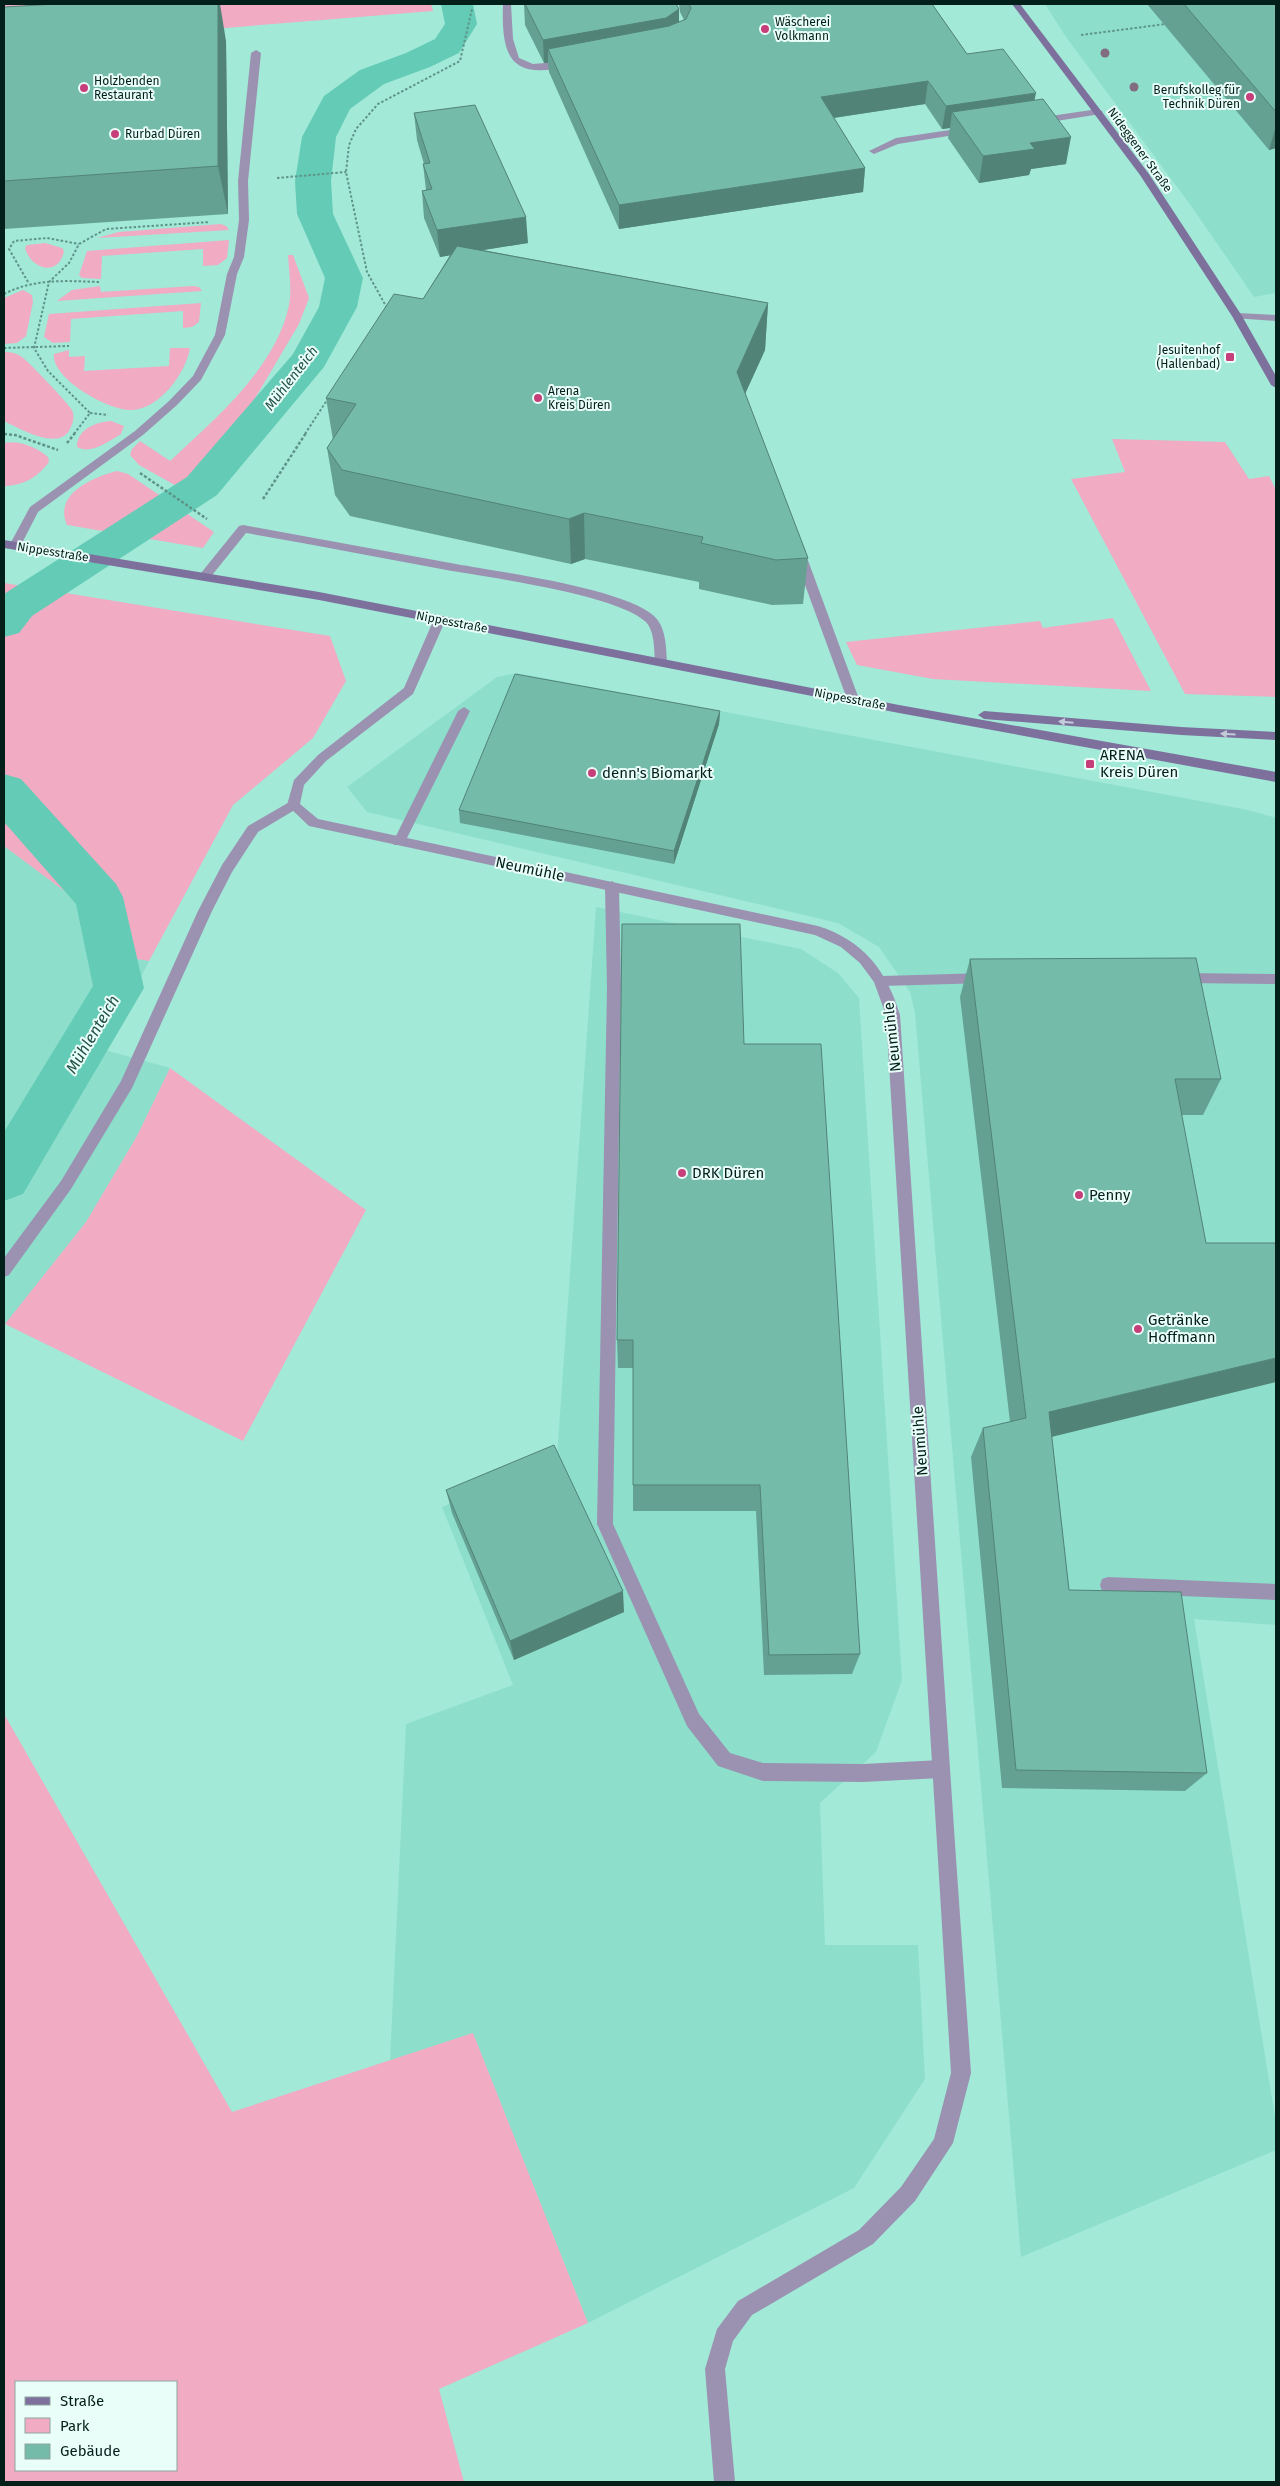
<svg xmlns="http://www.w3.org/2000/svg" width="1280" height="2486" viewBox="0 0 1280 2486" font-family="'Fira Sans',sans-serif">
<rect width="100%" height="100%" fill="#a2e9d8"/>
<g fill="#8ddfcc">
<polygon points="1045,4 1276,4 1276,293 1254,297 1189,203 1066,37"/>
<polygon points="517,673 1248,810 1276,818 1276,1625 1194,1619 1276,2123 1276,2150 1021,2257 915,1013 910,992 879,947 838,923 367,812 347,787 497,677"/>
<polygon points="4,846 94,913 113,955 149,961 105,1050 170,1068 137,1136 86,1222 4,1326"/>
<polygon points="596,907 801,949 838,973 859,998 902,1680 876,1752 820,1803 825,1945 918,1945 925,2079 854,2188 588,2323 473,2033 390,2061 406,1724 513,1685 442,1507 557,1456"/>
</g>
<g fill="#f1abc3" fill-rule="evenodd">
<polygon points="4,4 431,4 433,11 4,46"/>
<polygon points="221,224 226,226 229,230 97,238 119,232"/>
<polygon points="229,240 227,258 218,265 203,266 203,249 102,256 101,279 82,278 79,275 87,251"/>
<path d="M45,243L62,248L64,251C59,277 31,270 25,248L27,245Z"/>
<path d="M288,255H293L309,298L299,324L241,422L207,469L180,488L139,465L130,455L132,449L140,441L170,461C215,419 276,368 289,305C292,290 289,271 288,255Z"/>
<polygon points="100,286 101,292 193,286 199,287 202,291 57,301 72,290"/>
<polygon points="23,290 32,295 33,302 26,336 17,343 4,344 4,298"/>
<polygon points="201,303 199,322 192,327 183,328 183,311 71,319 70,342 53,343 44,337 49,314"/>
<path d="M170,348H190C186,373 160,408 133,410C111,412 51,379 54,354L69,350V357L85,356L84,371L169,366Z"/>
<path d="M4,352C10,352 17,353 22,357C27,360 70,405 72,410C75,417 73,423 70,429C59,452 19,428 4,421Z"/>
<path d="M111,421L124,426L121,434C109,441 91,455 77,447C77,429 96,422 111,421Z"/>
<polygon points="1112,439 1225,442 1249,479 1269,476 1276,490 1276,697 1185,694 1071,479 1125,472"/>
<path d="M4,443C19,440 36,447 48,457L49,462C38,477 23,486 4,486Z"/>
<path d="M117,471L128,474L214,532L203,548L67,525C53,494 93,477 117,471Z"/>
<polygon points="4,583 330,636 346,681 313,738 233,805 149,961 113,955 94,913 4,846"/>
<polygon points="1113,618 1151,691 933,679 857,665 846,642 1040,621 1043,628"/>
<polygon points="170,1068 366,1210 243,1441 5,1324 86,1222 137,1136"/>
<path d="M4,1714L232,2112L473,2033L588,2323L439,2389L464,2482H4ZM16,2382H176V2470H16Z"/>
</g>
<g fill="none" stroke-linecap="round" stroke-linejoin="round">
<g fill="#64ccb6" fill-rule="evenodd">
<polygon points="441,4 473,4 477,24 459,53 430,67 384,84 350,109 336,137 331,181 333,214 363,278 357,307 324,367 217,495 32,616 19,633 4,637 4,594 187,477 293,354 319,307 325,278 297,214 295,181 302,137 324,96 360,70 406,53 435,39 445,24"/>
<polygon points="4,774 21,779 116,884 123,897 144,988 23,1194 4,1201 4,1132 93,986 76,904 4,822"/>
</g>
<g stroke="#5f9488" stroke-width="2" stroke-dasharray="2.5 2" stroke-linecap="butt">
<polyline points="1081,35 1166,24"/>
<polyline points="277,178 346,172"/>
<polyline points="28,282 9,249 14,241 47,238 79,244"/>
<path d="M4,294C35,278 67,281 100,282"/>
<polyline points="387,308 367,272 346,172 349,145 356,129 378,104 460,61 472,9"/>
<polyline points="4,348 69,346"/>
<polyline points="90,413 108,415"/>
<polyline points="74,434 90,413 48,371 34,348 49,282 69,263 79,244 106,229 210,222"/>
<polyline points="305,434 329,397"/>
</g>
<g stroke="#5f9488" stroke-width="2.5" stroke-dasharray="3 2" stroke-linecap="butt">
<polyline points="4,434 15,435 58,450"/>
<polyline points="67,443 75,433"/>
<polyline points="140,473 207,519"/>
<polyline points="263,499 306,433"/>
</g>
<g fill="#9b92b1" fill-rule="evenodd">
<path d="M503,4H511L513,39L519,58L533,64L568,61L571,62V66C512,80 501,60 503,4Z"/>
<polygon points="256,50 261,53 248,181 249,220 244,257 237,274 225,335 201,380 177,405 143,435 38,512 19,549 11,549 9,546 30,507 135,431 169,401 193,376 215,335 227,274 234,257 239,220 238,181 251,53"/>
<polygon points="1098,109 1103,112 1101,114 1037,124 1032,121 1037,118"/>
<polygon points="970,127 975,130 973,132 898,144 874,154 869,151 896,138"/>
<path d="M243,525C314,538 385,551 456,564C500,572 623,588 654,616C666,627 666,646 667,662L661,666L655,662C654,650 655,632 646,622C618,595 494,578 452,571C383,558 315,545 246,533L209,579H201V573L239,526Z"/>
<polygon points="800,551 806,555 859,699 857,702 853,703 847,699 794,555"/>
<polygon points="464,707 470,711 405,842 404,845 394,845 393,842 458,711"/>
<polygon points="293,800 298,802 299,805 298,808 258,832 232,872 212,911 132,1088 71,1189 9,1275 4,1277 4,1258 61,1181 121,1081 198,911 222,865 248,826"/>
<polygon points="612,881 619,886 621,988 613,1524 699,1714 730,1753 763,1763 863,1764 941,1760 947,1763 950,1769 947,1775 941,1778 863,1782 763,1781 718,1766 687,1726 597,1524 607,988 605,886"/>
<polygon points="986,973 991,974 993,978 991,982 986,983 882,986 877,985 875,981 877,977 882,976"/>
<polygon points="1181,973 1276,974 1276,984 1181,983 1176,982 1174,978 1176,974"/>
<polygon points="1108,1577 1276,1584 1276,1600 1108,1593 1102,1591 1100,1585 1102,1579"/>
<polygon points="946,1835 952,1838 955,1844 971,2073 953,2143 915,2201 873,2244 752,2315 733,2341 725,2369 735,2482 714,2482 705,2369 717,2329 738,2301 859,2230 901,2187 934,2139 951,2073 937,1844 940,1838"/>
</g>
<g fill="#9b92b1" fill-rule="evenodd">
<polygon points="1237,313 1276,315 1276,321 1233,318 1233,314"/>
<path d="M440,615L446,619L413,694L326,761L304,785L300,804L318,819L818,926C863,940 887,971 900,1015L955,1844L952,1850L946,1853L940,1850L937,1844L886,1015L874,982L860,963L841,947L815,935L309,826L287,805L294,780L318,755L404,688L434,619Z"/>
</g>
<g fill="#7d709d" fill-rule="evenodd">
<polygon points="1012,4 1020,4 1149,174 1242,316 1276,376 1276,388 1271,385 1232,316 1140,175"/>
<polygon points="4,540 319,592 899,705 1276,772 1276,782 899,713 319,600 4,548"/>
<polygon points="984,711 1181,727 1276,732 1276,740 1181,735 984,719 978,715"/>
</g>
</g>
<g fill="#826c7f">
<circle cx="1105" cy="53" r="4.5"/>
<circle cx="1134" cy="87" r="4.5"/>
</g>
<g fill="#65a192">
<polygon points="524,4 676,4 679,9 679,22 684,20 680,12 679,4 932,4 967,54 1034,100 1066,164 1031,169 1029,175 979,183 948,138 950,128 942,129 925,104 834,118 865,168 863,192 619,229 549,72 548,63 544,63 525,25"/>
<polygon points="1147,4 1276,4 1276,148 1269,150"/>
<polygon points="4,7 226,41 228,214 4,229"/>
<polygon points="414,113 528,243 483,250 768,303 765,350 745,394 808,558 803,604 772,605 699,589 699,582 585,559 571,564 350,516 335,495 327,448 333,440 326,398 423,299 450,255 440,257 424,218 422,191 426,190 423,164 424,164 417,140"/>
<polygon points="720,711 719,724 674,864 460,823 459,810"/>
<polygon points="970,959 1221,1079 1203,1115 1182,1115 1052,1437 1069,1590 1207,1773 1185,1791 1002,1788 971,1457 983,1428 1010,1422 960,997"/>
<polygon points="744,1044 860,1654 852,1674 764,1675 756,1511 633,1511 633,1368 618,1368 617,1340"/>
<polygon points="446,1490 624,1612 514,1660 452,1513"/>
</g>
<g fill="#528377">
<polygon points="218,4 220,4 226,41 228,214 218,166"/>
<polygon points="679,9 679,32 548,49 548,63 544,63 543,40"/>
<polygon points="928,81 925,104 819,120 821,97"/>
<polygon points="1036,93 1031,117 952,112 950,128 942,129 946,106"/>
<polygon points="1276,126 1276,148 1269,150"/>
<polygon points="1071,137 1066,164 1031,169 1029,175 979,183 983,156 1030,143"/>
<polygon points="865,168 863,192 619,229 619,205"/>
<polygon points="526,217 528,243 440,257 437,230"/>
<polygon points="768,303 765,350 734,418 737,372"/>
<polygon points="584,513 585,559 571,564 569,519"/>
<polygon points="720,711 719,724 674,864 674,851"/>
<polygon points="1276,1358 1276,1382 1035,1441 1049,1412"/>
<polygon points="623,1591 624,1612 514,1660 510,1641"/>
</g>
<g fill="#75bbaa" stroke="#528377">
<polygon points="56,4 218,4 218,166 4,181 4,7"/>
<polygon points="525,4 676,4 679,9 666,18 543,40"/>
<polygon points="689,4 932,4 967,54 1003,49 1036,93 946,106 928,81 821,97 865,168 619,205 548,49 669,26 686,19 691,8"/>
<polygon points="1184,4 1276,4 1276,112"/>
<polygon points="1043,99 1071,137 1030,143 1035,149 983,156 952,112"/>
<polygon points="475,105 526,217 437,230 422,191 432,189 423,164 430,163 414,113"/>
<polygon points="457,246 768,303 737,372 808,558 776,560 701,543 703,537 584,513 569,519 342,470 327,448 356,404 326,398 394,294 423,299"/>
<polygon points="515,674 720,711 674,851 459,810"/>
<polygon points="622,924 740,924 744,1044 821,1044 860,1654 769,1655 760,1485 633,1485 633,1340 617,1340"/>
<polygon points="1196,958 1221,1079 1175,1079 1206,1243 1276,1243 1276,1358 1049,1412 1069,1590 1181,1592 1207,1773 1016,1770 983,1428 1026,1418 970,959"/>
<polygon points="554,1445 623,1591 510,1641 446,1490"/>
</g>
<defs><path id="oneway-solid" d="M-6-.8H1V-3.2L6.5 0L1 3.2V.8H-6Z" transform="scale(1.25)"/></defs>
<g fill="#c4ccd9">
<use href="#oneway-solid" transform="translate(1066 722) rotate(-175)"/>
<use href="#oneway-solid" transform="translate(1228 734) rotate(-176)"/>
</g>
<g fill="#c73f7a" stroke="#eafef9" stroke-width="2">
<circle cx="765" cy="29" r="5"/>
<circle cx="84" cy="88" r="5"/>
<circle cx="1250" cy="97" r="5"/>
<circle cx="115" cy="134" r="5"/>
<rect x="1225" y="352" width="10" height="10" rx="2.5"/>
<circle cx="538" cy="398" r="5"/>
<rect x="1085" y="759" width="10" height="10" rx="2.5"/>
<circle cx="592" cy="773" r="5"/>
<circle cx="682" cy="1173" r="5"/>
<circle cx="1079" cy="1195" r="5"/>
<circle cx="1138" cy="1329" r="5"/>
</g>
<g text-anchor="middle" stroke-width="4" stroke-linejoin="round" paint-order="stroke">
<g font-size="12" fill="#021f19" stroke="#eafef9" text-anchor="start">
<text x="775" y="26">Wäscherei<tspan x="775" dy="14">Volkmann</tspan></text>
<text x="94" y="85">Holzbenden<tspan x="94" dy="14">Restaurant</tspan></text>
<text x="1240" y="94" text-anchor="end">Berufskolleg für<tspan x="1240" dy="14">Technik Düren</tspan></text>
<text x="125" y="138">Rurbad Düren</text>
<text x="1220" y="354" text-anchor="end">Jesuitenhof<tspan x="1220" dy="14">(Hallenbad)</tspan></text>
<text x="548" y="395">Arena<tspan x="548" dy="14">Kreis Düren</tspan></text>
</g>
<g font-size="12" fill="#021f19" stroke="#eafef9">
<text transform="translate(1140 150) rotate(54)" y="4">Nideggener Straße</text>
<text transform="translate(53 552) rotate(9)" y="4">Nippesstraße</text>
<text transform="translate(452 622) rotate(11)" y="4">Nippesstraße</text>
<text transform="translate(850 699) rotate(11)" y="4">Nippesstraße</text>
</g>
<g font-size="14" font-style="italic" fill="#245248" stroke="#eafef9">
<text transform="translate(291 378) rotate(-52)" y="5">Mühlenteich</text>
</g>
<g font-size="15" fill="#021f19" stroke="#eafef9" text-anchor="start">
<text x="1100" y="760">ARENA<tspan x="1100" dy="17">Kreis Düren</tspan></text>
<text x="602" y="778">denn's Biomarkt</text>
<text x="692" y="1178">DRK Düren</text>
<text x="1089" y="1200">Penny</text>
<text x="1148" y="1325">Getränke<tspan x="1148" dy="17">Hoffmann</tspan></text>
</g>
<g font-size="15" fill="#021f19" stroke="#eafef9">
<text transform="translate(530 869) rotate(12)" y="5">Neumühle</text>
<text transform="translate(892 1037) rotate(-96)" y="5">Neumühle</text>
<text transform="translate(920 1441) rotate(-94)" y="5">Neumühle</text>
</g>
<g font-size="16" font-style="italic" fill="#245248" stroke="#eafef9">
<text transform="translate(92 1034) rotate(-59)" y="6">Mühlenteich</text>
</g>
</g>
<rect width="1280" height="2486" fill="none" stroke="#021f19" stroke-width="10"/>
<rect x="15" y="2381" width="162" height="90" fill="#eafef9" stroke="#8da59f"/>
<rect x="25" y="2397" width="25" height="8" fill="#7d709d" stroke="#8da59f"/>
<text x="60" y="2406" font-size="15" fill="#021f19">Straße</text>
<rect x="25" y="2418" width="25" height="15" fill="#f1abc3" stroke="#8da59f"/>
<text x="60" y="2431" font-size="15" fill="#021f19">Park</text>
<rect x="25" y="2444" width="25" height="15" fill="#75bbaa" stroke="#8da59f"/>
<text x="60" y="2456" font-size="15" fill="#021f19">Gebäude</text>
</svg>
